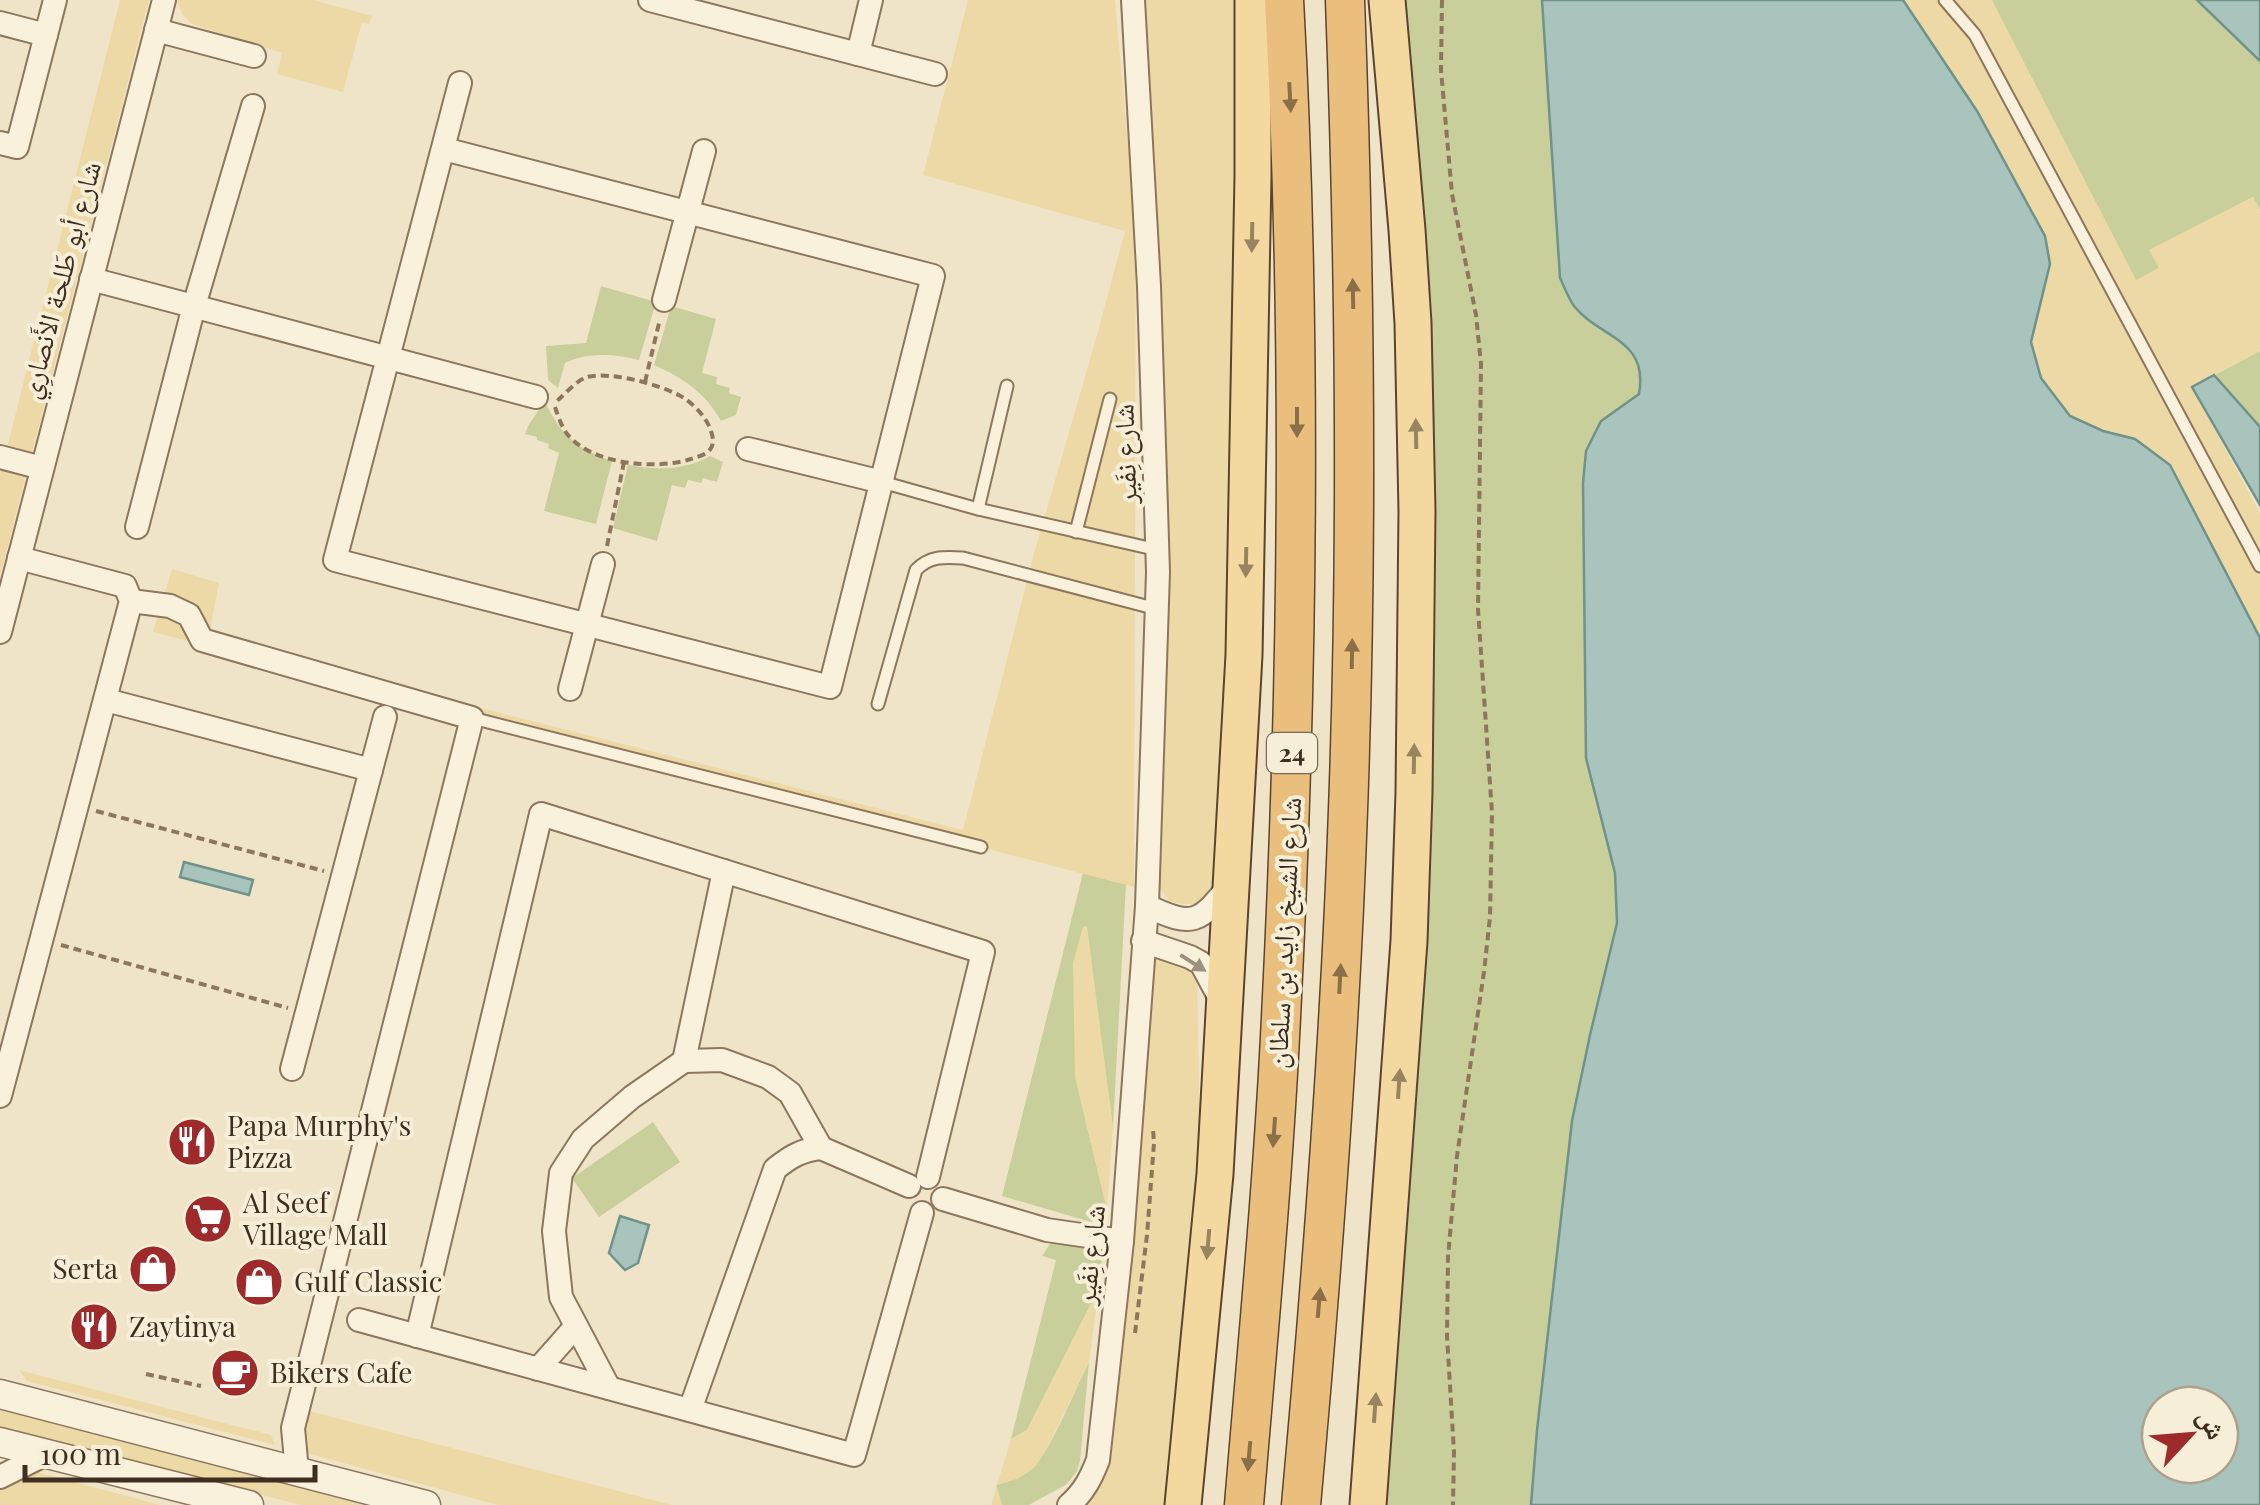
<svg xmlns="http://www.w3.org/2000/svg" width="2260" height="1505" viewBox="0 0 2260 1505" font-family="'Playfair Display','Noto Naskh Arabic',serif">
<rect width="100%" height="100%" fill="#f0e4c8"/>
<g fill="#c9cf9b" fill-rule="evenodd">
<path d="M1402,0H1903L1977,111L2260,638L2137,1091L2260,1505H1381L1427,892ZM2160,1405H2220V1465H2160Z"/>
<polygon points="1990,0 2197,0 2260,61 2260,210 2253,197 2150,250 2159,268 2136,281"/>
<path d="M601,286L656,302L639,360C614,354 588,352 565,363L558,388L548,380L546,346L586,343Z"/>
<path d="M671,306L716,319L702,373L717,377L716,384L730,388L729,393L741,397L736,415L721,421C705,392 683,378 654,365Z"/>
<polygon points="2260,351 2260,505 2192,387"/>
<path d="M546,404C562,436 578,449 612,461L596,524L544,511L559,453L548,448L549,444L537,440V437L525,434L528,426L542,405Z"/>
<path d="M710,456L723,462L717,482L703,478L701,483L688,480L685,488L672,485L657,541L613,528L628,465C657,470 683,471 710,456Z"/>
<polygon points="1083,873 1126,884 1113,1128 1086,927 1075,1076 1107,1210 1101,1217 1091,1222 1002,1196"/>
<polygon points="653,1122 680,1162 599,1217 572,1178"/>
<path d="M1059,1240C1097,1248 1108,1244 1099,1288L1027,1430L1011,1439L1056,1260L1042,1256L1050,1244Z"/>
<path d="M1089,1362L1080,1461L1077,1471L1067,1484L1029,1505H1002L996,1485C1009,1481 1022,1478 1032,1469C1051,1451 1076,1387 1089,1362Z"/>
</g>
<g fill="#ecd9a5">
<polygon points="120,0 149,0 0,576 0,476"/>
<polygon points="177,0 313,0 372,16 369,24 362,22 343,92 277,74 282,53 192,24 182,14"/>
<polygon points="968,0 1115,0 1136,233 1134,887 153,632 172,569 219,583 208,639 963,830 1035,550 1097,335 1125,231 923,175"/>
<polygon points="1145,0 1241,0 1232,662 1216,877 1209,892 1197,904 1181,904 1169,901 1156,882 1162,295"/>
<polygon points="1903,0 1992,0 2136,280 2159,268 2149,250 2253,197 2260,210 2260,351 2192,387 2260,513 2260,638 2170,465 2135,439 2103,431 2070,416 2041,378 2031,342 2050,264 1977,111"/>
<polygon points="1087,926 1113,1128 1107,1210 1075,1076 1073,963 1083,927"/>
<polygon points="1155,957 1197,971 1200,1144 1168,1483 1164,1505 1072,1505 1088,1492 1148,964"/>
<polygon points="1099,1288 1089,1362 1045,1452 1034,1468 1017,1479 996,1485 1002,1505 991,1505 1011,1439 1027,1430"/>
<polygon points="19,1370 271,1435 275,1445 27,1381"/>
<polygon points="0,1410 364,1505 301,1505 0,1427"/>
<polygon points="309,1411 672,1505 498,1505 303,1452"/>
<polygon points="37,1472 160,1505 0,1505 0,1485 15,1475"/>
</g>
<g fill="#a9c4bc" stroke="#6f938a" stroke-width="2.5" fill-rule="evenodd">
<path d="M1542,0H1903L1977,111L2045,236L2050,264L2031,342L2041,378L2070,416L2103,431L2135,439L2170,465L2260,638V1505H1531L1537,1430L1572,1121L1590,1035L1617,923L1615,873L1586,758L1583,483L1586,451L1601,421L1639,394C1649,338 1600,339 1574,306C1568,298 1564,286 1560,278ZM2160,1405H2220V1465H2160Z"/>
<polygon points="2197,0 2260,0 2260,61"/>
<polygon points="2214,375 2260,427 2260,505 2192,387"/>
<polygon points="184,862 253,880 249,895 180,877"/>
<polygon points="620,1216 649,1225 638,1263 625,1270 609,1253"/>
</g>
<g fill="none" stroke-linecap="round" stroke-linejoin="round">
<g stroke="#8d765c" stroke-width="15">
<g id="service">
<polyline points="1945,0 1975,35 2260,566"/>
<polyline points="882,482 978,509 1158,550"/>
<polyline points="978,509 1007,386"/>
<polyline points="1076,532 1110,399"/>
<path d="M878,704L916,570C930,556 943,557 963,558L1157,609"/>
<polyline points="472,718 981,847"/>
</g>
</g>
<g stroke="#8d765c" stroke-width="26">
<g id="minor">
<polyline points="650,0 935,74"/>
<polyline points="0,23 46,35"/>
<polyline points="156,30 254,56"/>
<polyline points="858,54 871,0"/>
<polyline points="0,143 17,147 55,0"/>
<polyline points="444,149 933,276 830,687 335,560 460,83"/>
<polyline points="91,279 536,397"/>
<polyline points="664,300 704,151"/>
<polyline points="748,449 882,482"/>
<polyline points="0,457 42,468"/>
<polyline points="137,527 194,306 253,106"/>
<polyline points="131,601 170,606 189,615 202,640 472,718 293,1428 297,1471"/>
<polyline points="0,632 164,0"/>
<polyline points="570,689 603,564"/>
<polyline points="106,700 371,770"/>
<path d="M1147,906C1194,928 1199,923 1231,884"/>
<polyline points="1143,941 1190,957 1201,963 1222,1002"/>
<polyline points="684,1061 724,871"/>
<polyline points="292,1069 385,717"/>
<polyline points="0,1096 131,601 125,586 19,558"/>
<polyline points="943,1199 1047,1230 1122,1241"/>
<polyline points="359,1320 854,1455 922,1213"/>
<polyline points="417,1336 541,814 983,952 928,1177"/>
<polyline points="538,1369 576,1326"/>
<polyline points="609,1388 561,1297 554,1231 561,1173 583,1139 632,1097 684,1061 722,1060 768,1077 790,1093 821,1148 909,1186"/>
<path d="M690,1410L775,1169C790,1157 801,1150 821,1148"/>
<polyline points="0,1477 46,1454"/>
<path d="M1069,1505C1084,1492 1091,1478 1098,1460L1122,1241L1147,906L1158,572L1149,286L1133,0"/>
</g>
</g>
<g stroke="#8d765c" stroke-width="31">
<g id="tertiary">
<polyline points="0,1394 426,1505"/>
<polyline points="0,1442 249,1505"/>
</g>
</g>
<g stroke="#5b4430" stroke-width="39">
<g id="primary">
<polyline points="1183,1505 1215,1174 1244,655 1253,176 1253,0"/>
<polyline points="1368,1505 1409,941 1414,793 1417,511 1413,323 1407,230 1387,0"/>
</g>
</g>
<g stroke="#5b4430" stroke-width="41">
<g id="trunk">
<path d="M1244,1505C1257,1349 1272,1193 1280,1037C1298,691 1303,346 1284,0"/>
<path d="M1301,1505C1322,1274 1340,1042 1348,810C1358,540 1355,270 1345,0"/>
</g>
</g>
<g stroke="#8d765c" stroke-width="4" stroke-dasharray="8 5" stroke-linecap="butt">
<polyline points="1442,0 1441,70 1452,194 1476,315 1481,364 1478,609 1492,813 1490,917 1484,972 1457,1156 1448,1257 1447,1336 1454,1452 1453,1505"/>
<polyline points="645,382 660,319"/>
<path d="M555,407C558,416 562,428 568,435C593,465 657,470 691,459C698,457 708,454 711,448C715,442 712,433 709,426C704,415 694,405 684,398C663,385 611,371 587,377C576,381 566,393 557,401"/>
<polyline points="607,546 624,462"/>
<polyline points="96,811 324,871"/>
<polyline points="61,945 288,1008"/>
<polyline points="1135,1333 1147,1235 1154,1143 1153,1129"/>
<polyline points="146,1374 201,1386"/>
</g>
<use href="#service" stroke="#faf1dc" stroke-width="11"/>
<use href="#minor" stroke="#faf1dc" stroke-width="22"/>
<use href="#tertiary" stroke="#faf1dc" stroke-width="28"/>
<use href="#primary" stroke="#f3d9a0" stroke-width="35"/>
<use href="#trunk" stroke="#eabe7c" stroke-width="38"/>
</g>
<defs><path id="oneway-solid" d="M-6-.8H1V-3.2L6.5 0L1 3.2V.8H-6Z" transform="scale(2.5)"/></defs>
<g fill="#8b6f49">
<use href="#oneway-solid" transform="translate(1290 97) rotate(87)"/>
<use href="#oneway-solid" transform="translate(1353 294) rotate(-91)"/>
<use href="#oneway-solid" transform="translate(1297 422) rotate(90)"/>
<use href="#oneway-solid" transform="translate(1352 654) rotate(-89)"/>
<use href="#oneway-solid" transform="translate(1340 979) rotate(-87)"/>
<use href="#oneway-solid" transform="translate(1274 1132) rotate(94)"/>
<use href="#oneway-solid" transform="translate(1319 1303) rotate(-85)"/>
<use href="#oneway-solid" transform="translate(1249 1456) rotate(95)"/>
</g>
<g fill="#988460">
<use href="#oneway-solid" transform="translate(1252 237) rotate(91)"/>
<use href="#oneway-solid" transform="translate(1416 434) rotate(-91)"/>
<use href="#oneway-solid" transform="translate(1246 562) rotate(91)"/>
<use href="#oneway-solid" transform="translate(1414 759) rotate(-89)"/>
<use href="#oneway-solid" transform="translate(1399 1084) rotate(-86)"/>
<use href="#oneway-solid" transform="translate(1208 1244) rotate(95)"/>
<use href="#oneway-solid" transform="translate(1375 1408) rotate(-86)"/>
</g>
<use fill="#9c907e" href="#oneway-solid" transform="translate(1193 963) rotate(33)"/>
<defs>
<g id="restaurant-disc" transform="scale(2.5)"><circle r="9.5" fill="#9e2a2b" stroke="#f7eed8"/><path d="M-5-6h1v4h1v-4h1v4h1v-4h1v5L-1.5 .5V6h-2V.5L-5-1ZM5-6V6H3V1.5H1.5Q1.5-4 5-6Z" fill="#fff"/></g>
<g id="supermarket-disc" transform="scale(2.5)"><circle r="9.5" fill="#9e2a2b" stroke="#f7eed8"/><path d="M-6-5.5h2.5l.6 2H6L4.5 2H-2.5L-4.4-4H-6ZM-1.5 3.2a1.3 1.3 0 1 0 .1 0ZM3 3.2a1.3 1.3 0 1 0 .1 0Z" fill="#fff"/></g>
<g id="shop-disc" transform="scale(2.5)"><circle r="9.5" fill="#9e2a2b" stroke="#f7eed8"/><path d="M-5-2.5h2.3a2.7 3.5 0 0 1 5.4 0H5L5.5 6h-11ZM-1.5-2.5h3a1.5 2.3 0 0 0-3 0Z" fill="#fff"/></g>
<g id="cafe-disc" transform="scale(2.5)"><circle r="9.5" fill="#9e2a2b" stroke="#f7eed8"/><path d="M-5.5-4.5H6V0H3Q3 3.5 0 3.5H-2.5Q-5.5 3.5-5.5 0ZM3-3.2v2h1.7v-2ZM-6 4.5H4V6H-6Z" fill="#fff"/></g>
</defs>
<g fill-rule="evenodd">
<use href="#restaurant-disc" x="192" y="1142"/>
<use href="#supermarket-disc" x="208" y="1219"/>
<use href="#shop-disc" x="153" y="1269"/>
<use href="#shop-disc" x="259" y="1282"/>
<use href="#restaurant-disc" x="94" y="1327"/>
<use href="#cafe-disc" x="235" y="1373"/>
</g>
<g text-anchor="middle" stroke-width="8" stroke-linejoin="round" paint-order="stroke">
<rect fill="#f7eed8" stroke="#756857" stroke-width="2.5" x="1267" y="733" width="50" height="40" rx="8"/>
<g font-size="25" font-weight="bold" fill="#3d2e20">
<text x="1292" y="762">24</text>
</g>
<g font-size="28" fill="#3d2e20" stroke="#f7eed8">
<text transform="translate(60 280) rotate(-75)" y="10">شارع أبو طَلحة الأَنصارِي</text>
<text transform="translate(1125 454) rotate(-92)" y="10">شارع نِفَير</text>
<text transform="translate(1284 933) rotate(-87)" y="10">شارع الشيخ زايد بن سلطان</text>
<text transform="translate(1090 1255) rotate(-84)" y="10">شارع نِفَير</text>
</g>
<g font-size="28" fill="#3d2e20" stroke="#f7eed8" text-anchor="start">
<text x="227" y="1136">Papa Murphy's<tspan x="227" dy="32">Pizza</tspan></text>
<text x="243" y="1213">Al Seef<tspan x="243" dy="32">Village Mall</tspan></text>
<text x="118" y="1279" text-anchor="end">Serta</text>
<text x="294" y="1292">Gulf Classic</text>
<text x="129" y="1337">Zaytinya</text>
<text x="270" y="1383">Bikers Cafe</text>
</g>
</g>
<g transform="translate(2190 1435) rotate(64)"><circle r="48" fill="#f7eed8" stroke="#ada18e" stroke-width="2.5"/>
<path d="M0-8L18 38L0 25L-18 38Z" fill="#9e2a2b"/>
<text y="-15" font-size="28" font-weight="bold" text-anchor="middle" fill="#3d2e20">ش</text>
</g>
<path d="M25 1465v15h290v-15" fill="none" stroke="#3d2e20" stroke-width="5"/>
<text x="40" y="1465" font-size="30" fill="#3d2e20" stroke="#f7eed8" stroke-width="8" paint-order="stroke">100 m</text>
</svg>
